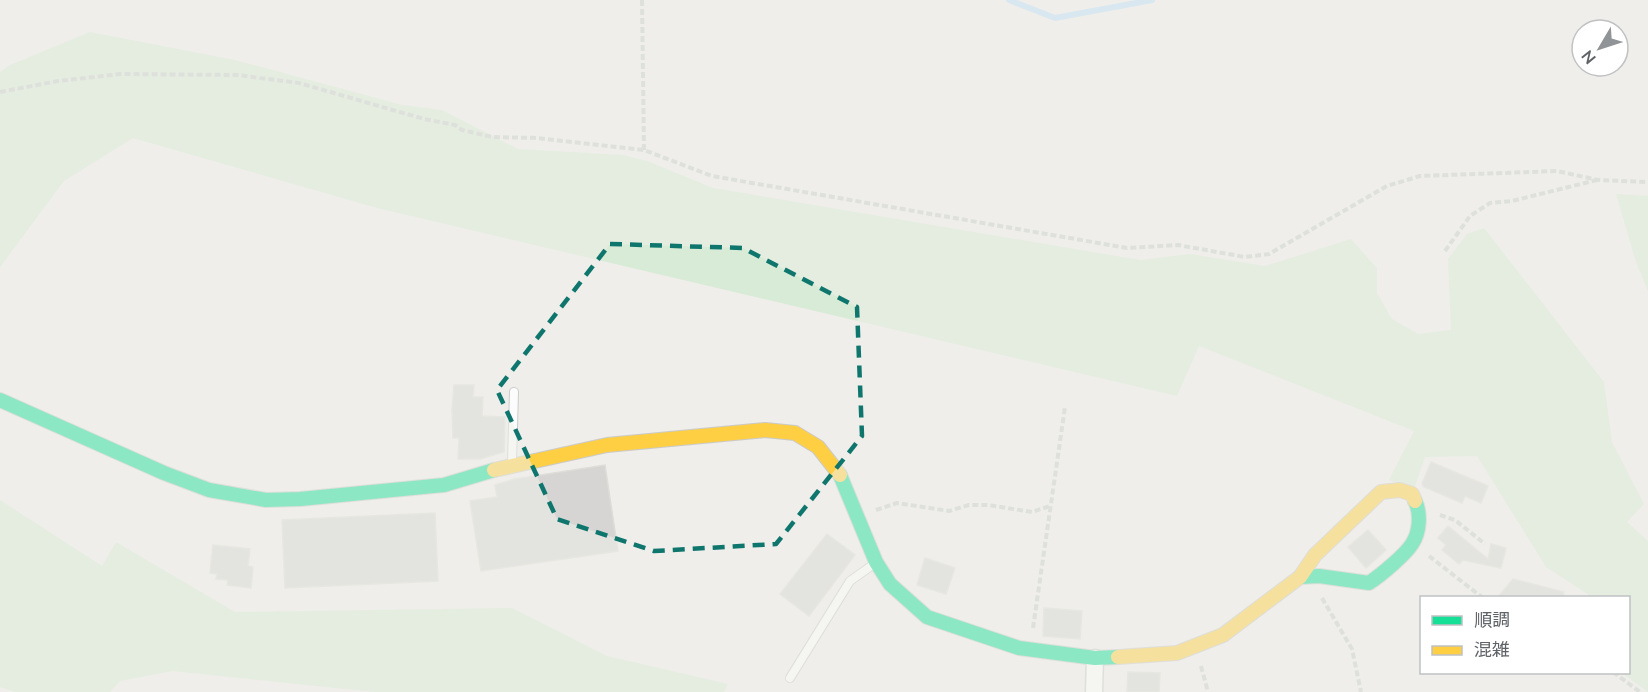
<svg xmlns="http://www.w3.org/2000/svg" width="1648" height="692" viewBox="0 0 1648 692" font-family="'Nunito Sans','Noto Sans JP',sans-serif">
<rect width="100%" height="100%" fill="#efeeea"/>
<g fill="#d8ebd6">
<polygon points="90,32 235,60 402,105 442,110 518,149 623,155 647,161 713,188 1140,260 1190,254 1265,266 1351,239 1377,268 1377,293 1392,319 1418,334 1451,330 1448,259 1467,234 1484,228 1604,382 1612,442 1644,504 1627,522 1648,541 1648,692 1622,673 1628,672 1628,598 1592,597 1546,567 1477,456 1425,457 1414,489 1389,480 1414,431 1199,346 1177,396 377,208 133,138 64,181 0,267 0,72 10,65"/>
<polygon points="1616,194 1648,196 1648,291 1636,262"/>
<polygon points="0,500 102,566 116,542 235,612 512,608 607,656 728,684 724,692 375,692 172,671 120,681 110,692 15,692 0,687"/>
</g>
<g fill="none" stroke-linecap="round" stroke-linejoin="round">
<polyline stroke="#bfe0f9" stroke-width="6" points="1009,0 1055,18 1152,0"/>
</g>
<g fill="#d6d5d3" stroke="#deddd9" stroke-width="1.5">
<polygon points="454,385 474,385 473,397 483,397 482,416 505,417 504,452 480,459 458,459 459,438 453,438 452,410"/>
<polygon points="1431,462 1488,486 1481,503 1465,496 1462,503 1424,487 1422,484"/>
<polygon points="605,465 618,551 481,571 470,501 497,497 495,485 515,479"/>
<polygon points="435,513 438,581 285,588 282,520"/>
<polygon points="1448,526 1488,559 1491,544 1506,548 1501,568 1463,560 1459,564 1442,550 1446,545 1438,538"/>
<polygon points="1368,530 1386,550 1366,568 1348,547"/>
<polygon points="827,534 855,555 809,616 780,594"/>
<polygon points="213,545 250,549 248,566 253,567 251,588 227,585 228,580 216,579 217,574 210,573"/>
<polygon points="925,558 955,568 946,594 917,585"/>
<polygon points="1513,579 1564,592 1563,597 1498,597"/>
<polygon points="1044,608 1082,611 1080,639 1043,636"/>
<polygon points="1128,672 1160,673 1159,692 1127,692"/>
</g>
<g fill="none" stroke-linecap="round" stroke-linejoin="round">
<g stroke="#cbcccc" stroke-width="10">
<g id="lane">
<polyline points="512,461 514,392"/>
<polyline points="790,678 850,581 874,564"/>
</g>
</g>
<g stroke="#cbcccc" stroke-width="19">
<polyline id="street" points="1094,692 1095,658"/>
</g>
<g stroke="#cacacb" stroke-width="16">
<g id="fast">
<polyline points="0,400 164,473 209,490 266,500 300,499 444,485 494,470"/>
<polyline points="840,475 876,562 890,584 927,617 1019,648 1095,658 1118,657"/>
<path d="M1300,577L1319,576L1369,583C1381,575 1405,555 1412,544C1420,532 1421,513 1415,501"/>
</g>
</g>
<g stroke="#cacacb" stroke-width="16">
<g id="slow">
<polyline points="494,470 607,445 765,430 795,433 818,447 840,475"/>
<polyline points="1118,657 1177,653 1223,635 1300,577 1315,555 1381,492 1400,490 1412,494 1415,501"/>
</g>
</g>
<g stroke="#cacfcc" stroke-width="4" stroke-dasharray="6 3" stroke-linecap="butt">
<polyline points="642,0 644,150"/>
<polyline points="0,92 58,81 121,74 237,75 299,83 424,119 455,125 462,130 492,137 536,138 644,150 712,176 1127,248 1178,245 1245,257 1269,254 1387,186 1420,176 1557,171 1598,180 1648,182"/>
<polyline points="1445,251 1470,216 1490,203 1512,201 1597,180"/>
<polyline points="876,510 897,503 949,511 969,505 988,505 1032,512 1050,506"/>
<polyline points="1440,515 1455,520 1485,544"/>
<polyline points="1429,556 1483,598"/>
<polyline points="1322,598 1352,649 1361,692"/>
<polyline points="1033,628 1065,407"/>
<polyline points="1201,666 1208,692"/>
<polyline points="1613,672 1640,692"/>
</g>
<use href="#lane" stroke="#fdfcfc" stroke-width="8"/>
<use href="#street" stroke="#fdfcfc" stroke-width="16"/>
<use href="#fast" stroke="#16e098" stroke-width="14"/>
<use href="#slow" stroke="#ffcf43" stroke-width="14"/>
</g>
<path d="M0 0H1648V692H0ZM610,244L743,248L857,307L862,436L776,544L654,551L557,519L497,390Z" fill="#efeeea" fill-opacity=".55" fill-rule="evenodd"/>
<path fill="none" stroke="#0f766e" stroke-width="4.5" stroke-dasharray="12 8" stroke-linejoin="round" d="M610,244L743,248L857,307L862,436L776,544L654,551L557,519L497,390Z"/>
<rect x="1420" y="596" width="210" height="78" fill="#ffffff" stroke="#bfc1c3" stroke-width="1.5"/>
<rect x="1432" y="616" width="30" height="9" fill="#16e098" stroke="#bfc1c3" stroke-width="1.5"/>
<text x="1474" y="626" font-size="18" fill="#5f6368">順調</text>
<rect x="1432" y="646" width="30" height="9" fill="#ffcf43" stroke="#bfc1c3" stroke-width="1.5"/>
<text x="1474" y="656" font-size="18" fill="#5f6368">混雑</text>
<g transform="translate(1600 48) rotate(231)"><circle r="28" fill="#ffffff" stroke="#bfc1c3" stroke-width="1.5"/>
<path d="M0-4.5L10 22L0 15L-10 22Z" fill="#919496"/>
<text y="-9" font-size="16" font-weight="bold" text-anchor="middle" fill="#5f6368">N</text>
</g>
</svg>
